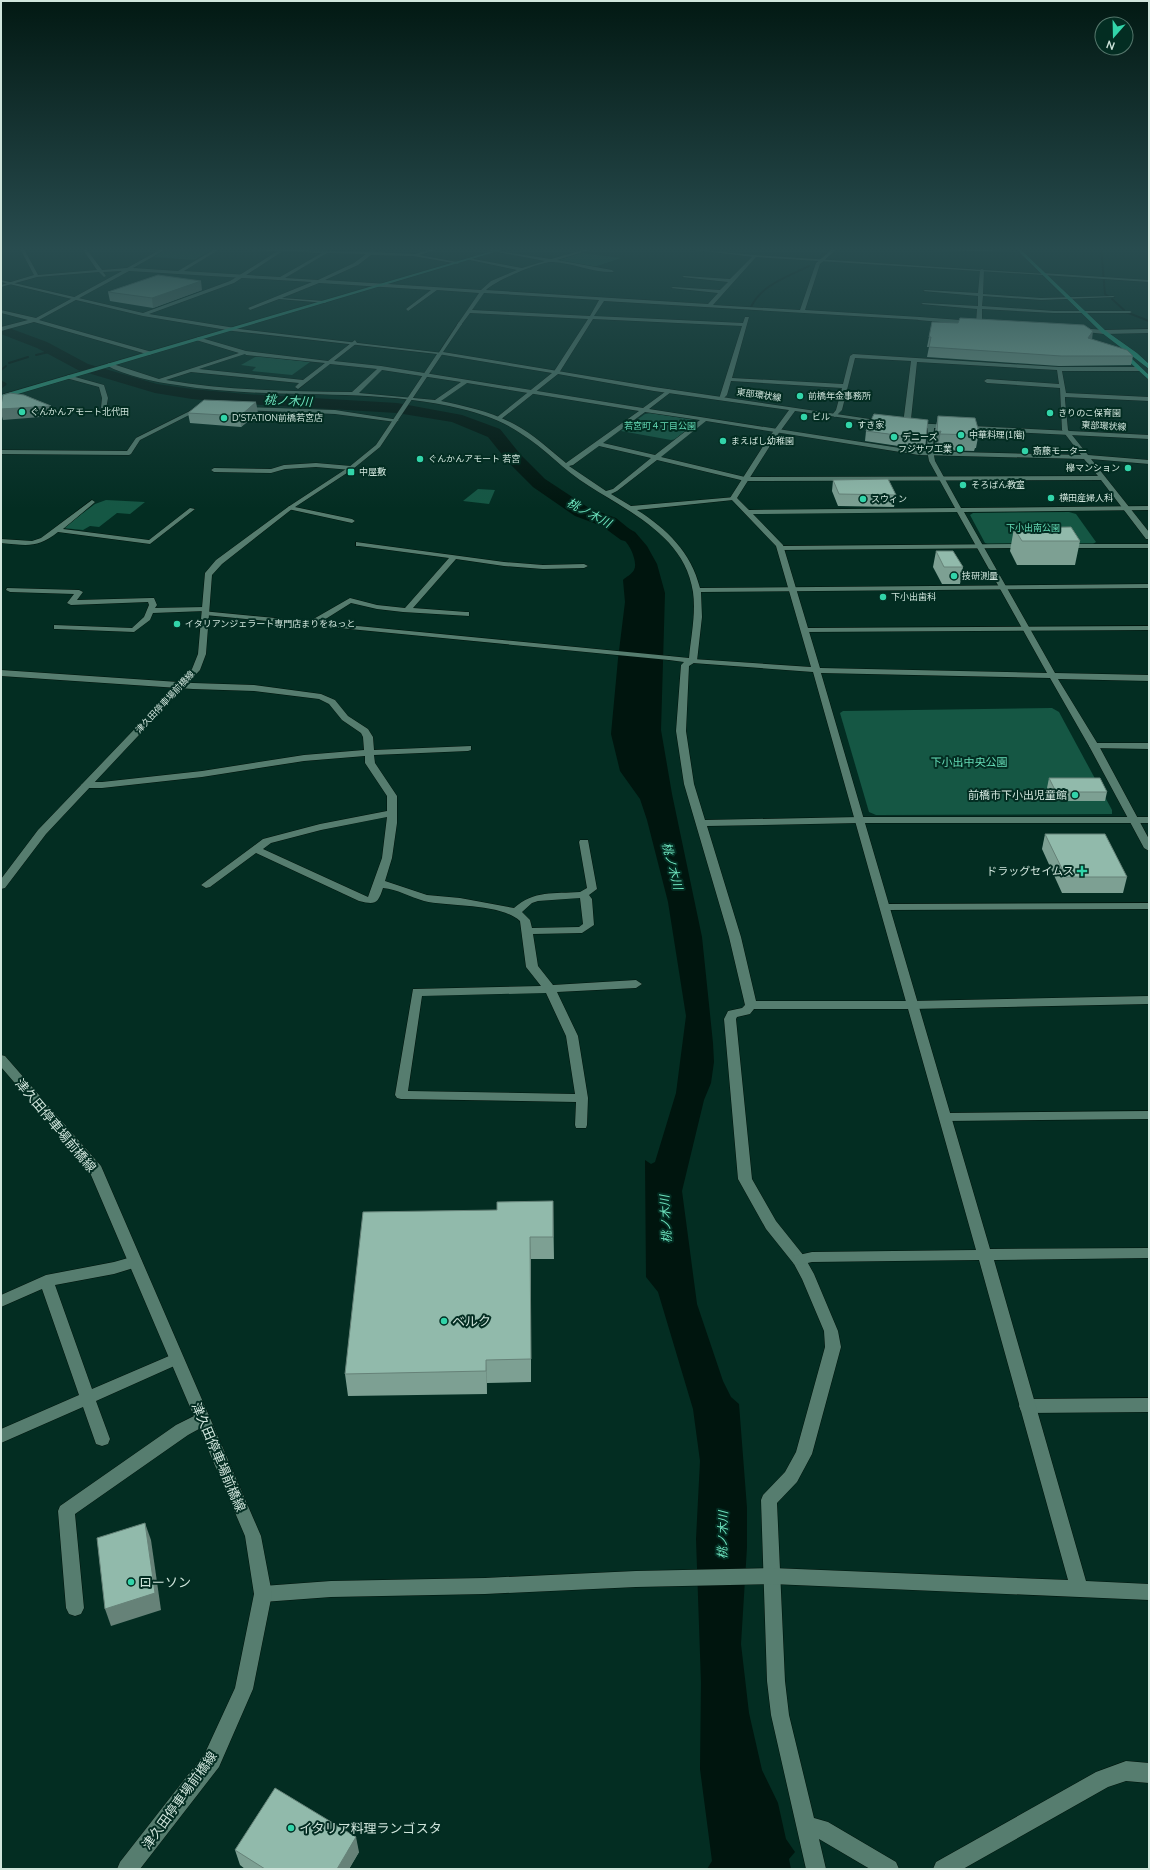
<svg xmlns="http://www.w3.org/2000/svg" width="1150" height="1870" viewBox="0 0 1150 1870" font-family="'Nunito Sans','Noto Sans JP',sans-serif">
<rect width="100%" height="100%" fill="#032d22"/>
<g fill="#155744">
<polygon points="171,247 215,248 194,260 153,257"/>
<polygon points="582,253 621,258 594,267 555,261"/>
<polygon points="257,356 310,362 292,375 252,371 256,367 241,365"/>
<polygon points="651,413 696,420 698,422 676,439 671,440 621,431 645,414"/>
<polygon points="478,489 495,490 489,504 463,501"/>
<polygon points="106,500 145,502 130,514 117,513 99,527 90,526 83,530 63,528 95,504"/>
<polygon points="1069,512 1076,514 1096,542 1093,544 990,545 985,543 970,515 973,513"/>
<polygon points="1052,708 1059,712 1112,810 1112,814 876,815 869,812 840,713 843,711"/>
</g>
<path fill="#00150e" d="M577,512L614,521L635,532L647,546L657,564L665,593L661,730L672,794L702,937L713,1043L714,1062L711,1083L704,1100L682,1191L697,1304L723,1381L731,1397L739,1404L747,1508V1547L741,1644L749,1713L762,1770L778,1803L786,1839L795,1852L789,1859L791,1869H707L712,1861L700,1769L701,1683L696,1539L700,1461L693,1409L658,1292L646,1277L645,1160L651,1164L655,1162L676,1093L686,1016L668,902L647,820L640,799L620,771L611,734L618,659L625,602L623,580C626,577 632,574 634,570C636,566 635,562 634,558C628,532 598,522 577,512Z"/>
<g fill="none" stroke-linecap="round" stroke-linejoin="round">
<g stroke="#00150e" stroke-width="2">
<polyline points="1101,247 1105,294 1108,296"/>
<polyline points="821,256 833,247"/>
<polyline points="1112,299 1124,310"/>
<path d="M751,307C761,285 789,276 809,266"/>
<polyline points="1126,312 1149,321"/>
<polyline points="36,355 53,351"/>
<polyline points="9,363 28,357"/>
<polyline points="1,370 6,366"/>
</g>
<polyline stroke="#00150e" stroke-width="3" points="1,382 5,384 1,387"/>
<polygon fill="#00150e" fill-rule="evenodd" points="1,325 47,342 88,364 157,384 192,389 245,394 397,403 462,415 500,429 520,454 545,479 589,508 616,518 638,536 635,540 628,542 621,540 602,526 575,516 533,487 508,462 488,437 452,422 397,413 245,404 192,399 155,393 78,370 37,348 1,334"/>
<g stroke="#00140c" stroke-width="1">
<g id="minor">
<path d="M19,247H23L38,275L97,270L81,247H85L102,270L127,268L165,247H170L133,268L178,271L215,249L207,247L369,252L373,250L375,251L374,252L415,254L439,247H445L419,255L457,262L459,264L413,256L371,255L358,265L325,280L481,290L491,281L517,270L470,260L468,258L522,268L545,261L471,247L551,259L594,247H600L557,260L612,270L614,272C594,273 573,263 553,262C540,261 495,281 486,290L708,304L718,293L671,288L673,287L720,290L728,282L682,277L684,276L730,279L754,255L756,257L713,305L800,310L816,263L835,247H839L820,264L805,310L920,317L922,320L604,301L594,316L743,323L745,317H749L732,378L843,384L850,356L853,354L1059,367H1139L1142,369L1139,371H1062L1066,393L1149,397V401L1065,397V400L1068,430L1088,455L1149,460V464L1091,459L1149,532V539H1146L1101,480L745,481L657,460L617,491L611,494L631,506L735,497L736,498L733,500L637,510C667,529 691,552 700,588L1149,584V588L701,592L702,617L697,661L689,666L686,731L694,784L705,820L859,817H1149V823H859L707,826L741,937L756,1001H912L1149,996V1004L912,1009H754L750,1014L737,1017L736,1019L752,1179L776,1221L804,1256L814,1274L838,1331L841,1347L812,1454L797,1482L777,1503L785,1681L789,1715L814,1818L828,1822L896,1862L899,1869H870L819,1839L826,1869H806L771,1715L767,1681L761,1500L763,1495L785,1472L796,1452L825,1347L824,1331L802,1279L794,1264L766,1229L738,1179L724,1019L728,1011L742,1008L745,1005L729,937L684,784L676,731L681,665L684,662L669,660L665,658L669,656L689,658C691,636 696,614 693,592C685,537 631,513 589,486C563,470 546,449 520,433C503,421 482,414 462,409C369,386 271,401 177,385C155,382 125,376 106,365L109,363L116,365L159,379L239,353L196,340L198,337L246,351L328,361L355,340L357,343L334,361L381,366L643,408L669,389L671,392L649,409L919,451L1081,455L1062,430L1060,388L987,383L984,381L987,379L1059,384L1057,370L917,362L911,419L908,425L906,426L903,424L911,361L855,358L842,410L835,417L832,415L836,410L842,388L731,381L727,395L723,399H719L742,326L593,319L559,373L556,375L553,373L588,319L470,313L461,325H457L479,293L437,290L408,311L406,309L431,290L319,283L282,298L324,301L326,303L279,299L250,310L248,308L312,282L129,271L39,320L152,352L150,355L34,322L1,331V327L28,320L1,313V310L36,318L122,271L103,272L106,276L104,277L99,272L37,277L1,287V285L34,275ZM220,249L322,253L280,277L184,271ZM327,253L366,254L354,263L318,280L285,278ZM484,293L599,300L590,316L472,310ZM245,354L246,355L325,363L303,380L199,369ZM330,364L377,369L352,392C290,391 228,391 166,380L191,372L299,383L295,387L298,389ZM382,370L461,382L435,400L359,393ZM467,383L639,411L566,463C549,449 533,434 514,424C492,412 465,406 441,401ZM645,412L700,420L655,455L603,443ZM706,421L919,455L1084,459L1098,476L745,477L661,457ZM599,446L651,458L613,489L606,491L569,466L573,465Z"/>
<polygon points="929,248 1021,251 1023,252 927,250"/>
<polygon points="982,269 984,270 983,294 1041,298 1113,296 1115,297 1041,300 983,296 982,306 1054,311 1130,311 1132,312 1130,313 1054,313 982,309 982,323 979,325 976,323 977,309 921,304 923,303 978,306 978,296 923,291 925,290 978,293 980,270"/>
<polygon points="1042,273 1149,280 1149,282 1044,275"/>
<polygon points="1149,329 1149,333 1104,334 1101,332 1104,330"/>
<polygon points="68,375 104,385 108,398 106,409 101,408 102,398 99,387 66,378"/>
<polygon points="198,407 203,408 140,440 131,454 129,455 1,454 1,450 127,451 136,438"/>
<polygon points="244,407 335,410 399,420 396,422 335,414 242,410 241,409"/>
<polygon points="316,463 351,466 354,468 351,470 316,467 285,469 271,473 214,472 211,470 214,468 271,469 284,465"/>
<path d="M92,500L95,502L94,503L63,529L149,540L190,508L195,509L150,544L58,532C37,549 26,545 1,543V539L32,541L41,538Z"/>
<polygon points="290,506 352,519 355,521 352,523 288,509 288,507"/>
<polygon points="356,542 504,562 543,565 584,564 588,566 584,568 543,569 504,566 456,559 413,608 466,612 469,612 469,616 403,612 377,609 351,603 316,625 310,625 310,621 350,598 377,605 405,608 449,558 359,546 356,546"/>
<polygon points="1025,544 1029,546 1028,548 781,550 777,548 781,546"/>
<polygon points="1063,544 1149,544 1149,548 1066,548 1062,546"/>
<polygon points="7,588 79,590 83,592 77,600 151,598 154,598 157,605 155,608 205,607 209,609 205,611 153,613 150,620 134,632 57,629 54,629 54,625 132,628 144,617 149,605 148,602 71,605 67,603 74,594 10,592 6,590"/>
<polygon points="1149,626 1149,630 806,632 802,630 806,628"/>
<path d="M1,670L193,683L254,685L321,694L335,700L348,716L368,729L373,737L374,750L471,746V750L468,751L374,755L375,763L397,796V823L392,858L385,881L427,895L460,898L514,908C534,890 554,894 580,892L587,888L579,842L580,840H588L597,889L589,895L592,899L594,925L582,933L533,934L538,966L553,985L636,980L642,984L636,988L557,992L578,1036L588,1098L587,1125L586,1128H576L575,1125L576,1102L401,1099L397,1098L395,1095L413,989L541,986L526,967L520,921C500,903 450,907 424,901C410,897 397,889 383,888C378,904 375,905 359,901L256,853L210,887L206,888L201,885L263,839L320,824L387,811V796L365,763V756L304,761L202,777L102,788H86L81,785L86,782H102L202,771L304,755L364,750L363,737L361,733L342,720L329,704L319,699L254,691L193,689L1,676ZM387,817L382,858L368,897L263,849L271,843L321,830ZM580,898L583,924L579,927L532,928L530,920L522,912L532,903L538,901ZM546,993L566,1036L575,1094L408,1091L422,996Z"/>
<polygon points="1094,743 1149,743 1149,749 1091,748 1089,746"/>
<polygon points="1149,903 1149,909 885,910 880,907 885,904"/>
<polygon points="1149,1111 1149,1119 946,1121 941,1120 940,1117 941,1114 946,1113"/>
<polygon points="135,1256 140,1258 142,1262 140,1266 114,1274 55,1285 92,1389 176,1353 181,1355 184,1359 181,1363 96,1401 110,1439 108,1444 102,1446 96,1444 83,1407 1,1443 1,1429 79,1395 42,1289 1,1307 1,1295 46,1275 114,1262"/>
<polygon points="1149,1398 1149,1412 1027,1413 1021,1411 1019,1406 1021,1401 1027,1399"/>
<polygon points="202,1412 208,1414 210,1419 208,1424 188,1435 75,1514 84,1608 81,1614 75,1616 69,1614 66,1608 58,1511 60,1506 176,1425"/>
<polygon points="1126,1761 1149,1763 1149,1783 1126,1781 1108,1787 963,1869 933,1869 936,1862 1096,1772"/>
</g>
</g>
<g stroke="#00140c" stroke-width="1">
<g id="tertiary">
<polygon points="284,247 289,247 234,283 149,314 235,328 233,331 143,316 1,282 1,280 143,313 230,281"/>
<polygon points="670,247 754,255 1046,274 1044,275 754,257"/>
<polygon points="920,317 974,321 977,323 974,325 918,320"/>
<path d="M459,322L462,324L443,352L654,387L890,422L887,424L795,411L773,441L737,498L749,510L955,508L929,461L927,450L928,428L910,426L909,425L912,423L1149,435V439L934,428L933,450L935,461L961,508L1149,506V510L964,512L1055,673L1149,675V681L1058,679L1099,746L1149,839V851L1144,848L1089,746L1050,678L821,673L990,1249L1149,1248V1258L994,1260L1086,1581L1149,1584V1600L772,1584L636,1587L485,1594L331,1597L263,1602L257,1600L254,1594L257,1588L263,1586L331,1581L485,1578L636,1571L772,1568L1068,1580L979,1260L812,1262L799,1265L794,1264L792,1260L794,1256L812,1252L976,1250L813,672L693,663L689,661L693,659L811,667L776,546L730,498L767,440L789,410L654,391L558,374L500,420H496V418L552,373L438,354ZM957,512L1047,673L820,668L783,545L753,514Z"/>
<polygon points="1079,328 1104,330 1107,332 1104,334 1077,331"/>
<polygon points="202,611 669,656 673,658 669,660 205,615 202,615"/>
</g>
</g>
<g stroke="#00140c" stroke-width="1">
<g id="secondary">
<polygon points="231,328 443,353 380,447 353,469 292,509 222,564 212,575 206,654 200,670 46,834 5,888 1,889 1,879 38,830 192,669 198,654 205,573 216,560 288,507 349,467 376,445 437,354 233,331"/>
<polygon points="1,1055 5,1056 101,1166 261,1536 272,1594 253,1689 219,1767 140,1869 117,1869 120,1862 205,1753 235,1688 254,1594 245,1536 88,1168 1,1067"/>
</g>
</g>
<g stroke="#00140c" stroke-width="1">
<polygon id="primary" points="506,247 512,247 1,399 1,395"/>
</g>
<g stroke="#00140c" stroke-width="1">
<g id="trunk">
<polygon points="1014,247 1018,247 1106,331 1137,353 1149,364 1149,369 1102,333"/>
<polygon points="1125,356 1129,356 1149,375 1149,380 1125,358"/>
</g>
</g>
<use href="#minor" fill="#567d6f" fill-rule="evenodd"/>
<use href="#tertiary" fill="#567d6f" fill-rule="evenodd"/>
<use href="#secondary" fill="#567d6f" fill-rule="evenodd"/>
<use href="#primary" fill="#30977c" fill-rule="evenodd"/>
<use href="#trunk" fill="#23a080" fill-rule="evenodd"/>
</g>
<g fill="#7da093">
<polygon points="202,290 153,308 110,301 108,292"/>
<polygon points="929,337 1092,339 1133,356 1131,365 1059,366 927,357 929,347 927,347"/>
<polygon points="188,413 258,413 241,427 190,423"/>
<polygon points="938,416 979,432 976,448 975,448 974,451 938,450 938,447 935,448 935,431"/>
<polygon points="866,431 926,439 925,450 865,441"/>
<polygon points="833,480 896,495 894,507 838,506 832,491"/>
<polygon points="1014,528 1080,541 1075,565 1017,565 1010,551"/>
<polygon points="936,551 963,567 960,584 942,584 933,567"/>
<polygon points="1049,778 1107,792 1105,801 1053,801 1047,788"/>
<polygon points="1045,834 1127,877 1123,893 1062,893 1042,849"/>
<polygon points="553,1201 554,1259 531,1259 531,1382 487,1383 487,1394 348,1396 345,1374 497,1210"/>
<polygon points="235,1850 359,1852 349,1869 245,1869 240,1865"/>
</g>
<g fill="#668278">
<polygon points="201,281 202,290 153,308 152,298"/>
<polygon points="1093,331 1092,340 1088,338"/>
<polygon points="256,402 258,413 241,427 240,416"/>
<polygon points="51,406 53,416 3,420 1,413 1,409"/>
<polygon points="941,431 938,447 935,448 937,432"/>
<polygon points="530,1237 531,1259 531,1382 531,1359"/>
<polygon points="486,1360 487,1383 487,1394 486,1371"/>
<polygon points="145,1523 151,1540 161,1610 111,1626 105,1609"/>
<polygon points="356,1837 359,1852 349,1869 337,1869"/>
</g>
<g fill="#91baab" stroke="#668278">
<polygon points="158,275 201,281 152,298 108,292"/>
<polygon points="960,318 1084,325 1093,331 1088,338 1127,350 1133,356 1061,356 929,347 931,337 929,337 932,322 958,323"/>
<polygon points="10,393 24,395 51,406 1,409 1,405 3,395"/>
<polygon points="204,400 256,402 240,416 188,413"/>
<polygon points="874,414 928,420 926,439 866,431"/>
<polygon points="938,416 975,418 979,432 976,432 977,435 940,434 941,431 937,432"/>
<polygon points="888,479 896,495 839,494 833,480"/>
<polygon points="1071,527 1080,541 1022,541 1014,528"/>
<polygon points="936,551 953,551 963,567 944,567"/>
<polygon points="1049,778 1100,778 1107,792 1056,792"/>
<polygon points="1045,834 1105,834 1127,877 1066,877"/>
<polygon points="553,1201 553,1237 530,1237 531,1359 486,1360 486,1371 345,1374 363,1212 497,1210 497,1202"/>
<polygon points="145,1523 155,1593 105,1609 97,1538"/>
<polygon points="275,1788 356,1837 337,1869 265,1869 235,1850"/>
</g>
<linearGradient id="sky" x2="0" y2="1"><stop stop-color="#021913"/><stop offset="0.49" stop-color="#284c4f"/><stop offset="1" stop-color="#284c4f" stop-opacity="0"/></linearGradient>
<rect width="1150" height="509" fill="url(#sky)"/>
<g fill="#32d4a9" stroke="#032d22" stroke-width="1.5">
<circle cx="800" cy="396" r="4"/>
<circle cx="22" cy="412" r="4"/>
<circle cx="1050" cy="413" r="4"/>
<circle cx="804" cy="417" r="4"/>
<circle cx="224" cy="418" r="4"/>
<circle cx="849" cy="425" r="4"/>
<circle cx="961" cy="435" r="4"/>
<circle cx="894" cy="437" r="4"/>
<circle cx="723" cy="441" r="4"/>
<circle cx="960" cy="449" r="4"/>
<circle cx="1025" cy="451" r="4"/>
<circle cx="420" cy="459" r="4"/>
<circle cx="1128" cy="468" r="4"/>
<rect x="347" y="468" width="8" height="8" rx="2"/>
<circle cx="963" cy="485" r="4"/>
<circle cx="1051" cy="498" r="4"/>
<circle cx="863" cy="499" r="4"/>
<circle cx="954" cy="576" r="4"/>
<circle cx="883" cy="597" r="4"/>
<circle cx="177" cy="624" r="4"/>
<circle cx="1075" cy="795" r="4"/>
<path d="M1080 865h4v4h4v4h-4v4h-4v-4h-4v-4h4z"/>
<circle cx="444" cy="1321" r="4"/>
<circle cx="131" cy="1582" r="4"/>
<circle cx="291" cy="1828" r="4"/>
</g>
<g text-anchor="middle" stroke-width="4" stroke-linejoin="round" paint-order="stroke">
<g font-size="9" fill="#d0e5dc" stroke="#032d22">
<text transform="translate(759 395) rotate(8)" y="3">東部環状線</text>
<text transform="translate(1104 426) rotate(3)" y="3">東部環状線</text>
<text transform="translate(165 702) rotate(-47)" y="3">津久田停車場前橋線</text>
</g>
<g font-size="9" fill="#d0e5dc" stroke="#032d22" text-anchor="start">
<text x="808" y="399">前橋年金事務所</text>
<text x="30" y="415">ぐんかんアモート北代田</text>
<text x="1058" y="416">きりのこ保育園</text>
<text x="812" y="420">ビル</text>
<text x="232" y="421">D'STATION前橋若宮店</text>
<text x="857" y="428">すき家</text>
<text x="969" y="438">中華料理(1階)</text>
<text x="902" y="440">デニーズ</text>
<text x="731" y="444">まえばし幼稚園</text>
<text x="952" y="452" text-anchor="end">フジサワ工業</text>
<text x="1033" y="454">斎藤モーター</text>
<text x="428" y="462">ぐんかんアモート 若宮</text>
<text x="1120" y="471" text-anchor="end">欅マンション</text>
<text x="359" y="475">中屋敷</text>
<text x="971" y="488">そろばん教室</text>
<text x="1059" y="501">横田産婦人科</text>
<text x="871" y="502">スウィン</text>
<text x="962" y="579">技研測量</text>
<text x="891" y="600">下小出歯科</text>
<text x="185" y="627">イタリアンジェラート専門店まりをねっと</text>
</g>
<g font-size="9" fill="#65dbb6" stroke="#032d22">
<text x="660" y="429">若宮町４丁目公園</text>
<text x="1033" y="531">下小出南公園</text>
</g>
<g font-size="11" fill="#65dbb6" stroke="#032d22">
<text x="969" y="766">下小出中央公園</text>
</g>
<g font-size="11" fill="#d0e5dc" stroke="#032d22" text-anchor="end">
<text x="1067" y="799">前橋市下小出児童館</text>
<text x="1074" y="875">ドラッグセイムス</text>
</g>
<g font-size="12" font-style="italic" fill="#6de2bd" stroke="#032d22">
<text transform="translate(288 401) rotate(3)" y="4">桃ノ木川</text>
<text transform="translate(589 513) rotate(28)" y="4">桃ノ木川</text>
<text transform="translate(672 866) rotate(75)" y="4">桃ノ木川</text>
<text transform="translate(666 1219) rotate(-93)" y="4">桃ノ木川</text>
<text transform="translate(723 1535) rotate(-89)" y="4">桃ノ木川</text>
</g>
<g font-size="13" fill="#d0e5dc" stroke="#032d22">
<text transform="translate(56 1125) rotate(50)" y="5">津久田停車場前橋線</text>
<text transform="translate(219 1457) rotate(67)" y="5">津久田停車場前橋線</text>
<text transform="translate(179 1800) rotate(-54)" y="5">津久田停車場前橋線</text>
</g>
<g font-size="13" fill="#d0e5dc" stroke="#032d22" text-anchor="start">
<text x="452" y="1326">ベルク</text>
<text x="139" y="1587">ローソン</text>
<text x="299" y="1833">イタリア料理ランゴスタ</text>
</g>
</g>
<rect width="1150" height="1870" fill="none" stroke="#d0e5dc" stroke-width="4"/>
<g transform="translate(1114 36) rotate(200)"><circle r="19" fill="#032d22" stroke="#55776c"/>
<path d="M0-3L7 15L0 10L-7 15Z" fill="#32d4a9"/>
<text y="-6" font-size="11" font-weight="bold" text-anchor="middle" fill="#d0e5dc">N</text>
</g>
</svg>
